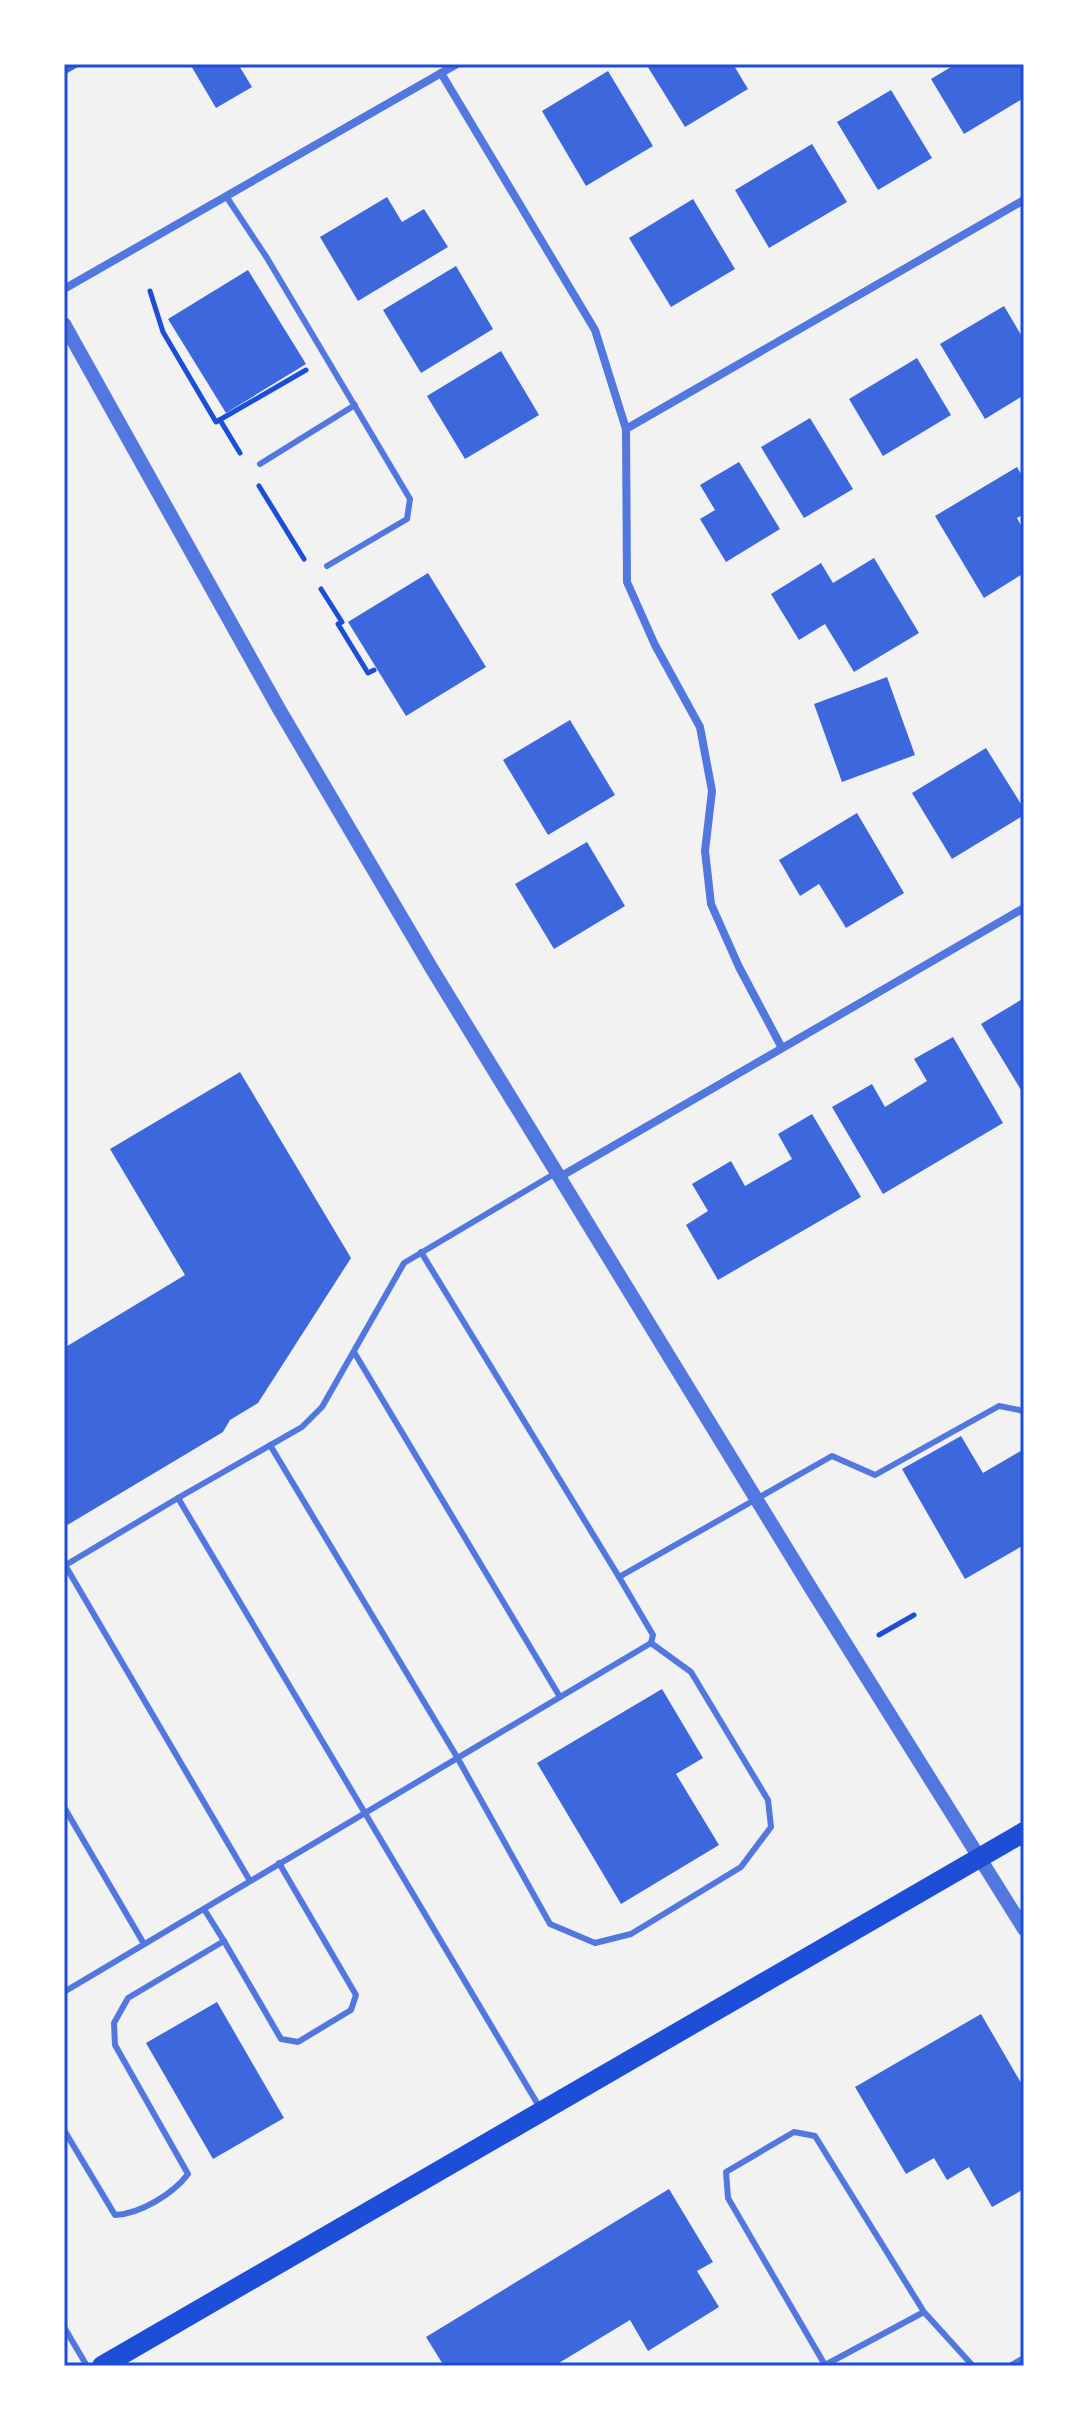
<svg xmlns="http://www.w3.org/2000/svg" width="1088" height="2430" viewBox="0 0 1088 2430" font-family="Rubik,sans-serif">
<rect width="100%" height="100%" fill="#f2f2f2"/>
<g fill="#3d67dc">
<polygon points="64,64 83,64 64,75"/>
<polygon points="190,64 238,64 252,87 216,108"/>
<polygon points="646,64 733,64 748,89 685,127"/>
<polygon points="956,64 1024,64 1024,98 964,134 931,79"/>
<polygon points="608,71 653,146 586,186 542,111"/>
<polygon points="891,90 932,158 878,190 837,122"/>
<polygon points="812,144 847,202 769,248 735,190"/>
<polygon points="387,197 402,222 424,209 448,247 358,301 320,237"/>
<polygon points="693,199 735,269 671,307 629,238"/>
<polygon points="456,266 493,329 421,373 383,310"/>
<polygon points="248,270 306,364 226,413 168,319"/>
<polygon points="1004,306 1024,340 1024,395 985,419 940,344"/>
<polygon points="501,351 539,415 465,459 427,396"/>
<polygon points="917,358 951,415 883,456 849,399"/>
<polygon points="810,418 853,489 804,518 761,447"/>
<polygon points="739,462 780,529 726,562 700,519 715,510 700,485"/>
<polygon points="1017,467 1024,479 1024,514 1017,518 1024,531 1024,573 984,598 935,516"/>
<polygon points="874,558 919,633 854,672 825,624 799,640 771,594 821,563 833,583"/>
<polygon points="428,573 486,667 406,716 348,622"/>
<polygon points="887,677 915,755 842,782 814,704"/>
<polygon points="570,720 615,795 548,835 503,760"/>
<polygon points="986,748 1024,809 1024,815 952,859 912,793"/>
<polygon points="857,813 904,893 846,928 819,884 800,896 779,860"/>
<polygon points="587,842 625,906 554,949 515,884"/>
<polygon points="1024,998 1024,1095 981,1024"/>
<polygon points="953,1037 1003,1123 883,1194 832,1107 872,1084 885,1107 927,1081 914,1059"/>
<polygon points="240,1072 351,1258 258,1403 230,1420 223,1432 64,1527 64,1348 185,1275 110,1149"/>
<polygon points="812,1114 861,1197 718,1280 686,1225 708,1211 692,1184 731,1161 745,1186 792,1159 778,1134"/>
<polygon points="961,1436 983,1473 1024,1449 1024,1545 965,1579 902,1469"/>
<polygon points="662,1689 703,1758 676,1774 719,1845 621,1904 537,1763"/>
<polygon points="217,2002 284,2118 213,2159 146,2043"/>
<polygon points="981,2014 1024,2088 1024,2189 992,2207 969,2167 947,2180 934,2158 906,2174 855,2087"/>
<polygon points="669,2189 713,2262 697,2271 719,2307 648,2351 630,2320 554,2366 444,2366 426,2337"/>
</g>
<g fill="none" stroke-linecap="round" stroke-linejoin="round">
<g stroke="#1d4ed8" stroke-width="5">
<polyline points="150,291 163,332 216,422 306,370"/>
<polyline points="220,420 240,453"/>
<polyline points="259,486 304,559"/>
<polyline points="321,589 342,622 338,624 368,673 374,670"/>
<polyline points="879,1635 914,1615"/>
</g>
<g stroke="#5277de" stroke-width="6">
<polyline points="226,196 267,258 410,499 407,519 327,566"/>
<polyline points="260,464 355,405"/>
<polyline points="421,1252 619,1577"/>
<polyline points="354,1352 560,1697"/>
<polyline points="270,1445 457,1757 550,1924 595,1943 631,1934 741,1867 771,1827 768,1800 691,1672 651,1643"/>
<polyline points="178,1498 302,1427 322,1407 404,1263 554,1174"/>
<polyline points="65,1565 250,1881"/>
<polyline points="64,1566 178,1498 540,2108"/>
<polyline points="64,1807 144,1944"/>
<polyline points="224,1941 281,2039 298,2042 351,2010 356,1995 279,1863"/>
<polyline points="64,1992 651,1643 653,1635 619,1577 832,1456 875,1475 999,1406 1024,1411"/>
<path d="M64,2130L115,2215C140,2214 173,2194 188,2174L115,2045L114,2023L128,1998L224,1941L204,1909"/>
<polyline points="924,2312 825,2365 728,2198 726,2172 794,2132 815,2136 924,2312 973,2366"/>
<polyline points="64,2327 87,2366"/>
</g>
<g stroke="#5277de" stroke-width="8">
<polyline points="441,73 595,330 626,429 627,582 655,645 700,727 712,791 705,851 711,904 739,967 782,1048"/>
<polyline points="64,289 457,64"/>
<polyline points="626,429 1024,200"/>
<polyline points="558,1178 1024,908"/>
<polyline points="1012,2366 1024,2359"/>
</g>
<polyline stroke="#5277de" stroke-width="14" points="64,324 279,709 432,969 812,1590 1024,1929"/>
<polyline stroke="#1d4ed8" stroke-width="20" points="102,2366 1024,1832"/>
</g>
<rect width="1088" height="2430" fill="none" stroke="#ffffff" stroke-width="132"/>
<rect x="66" y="66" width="956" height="2298" fill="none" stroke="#1d4ed8" stroke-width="3"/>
</svg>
